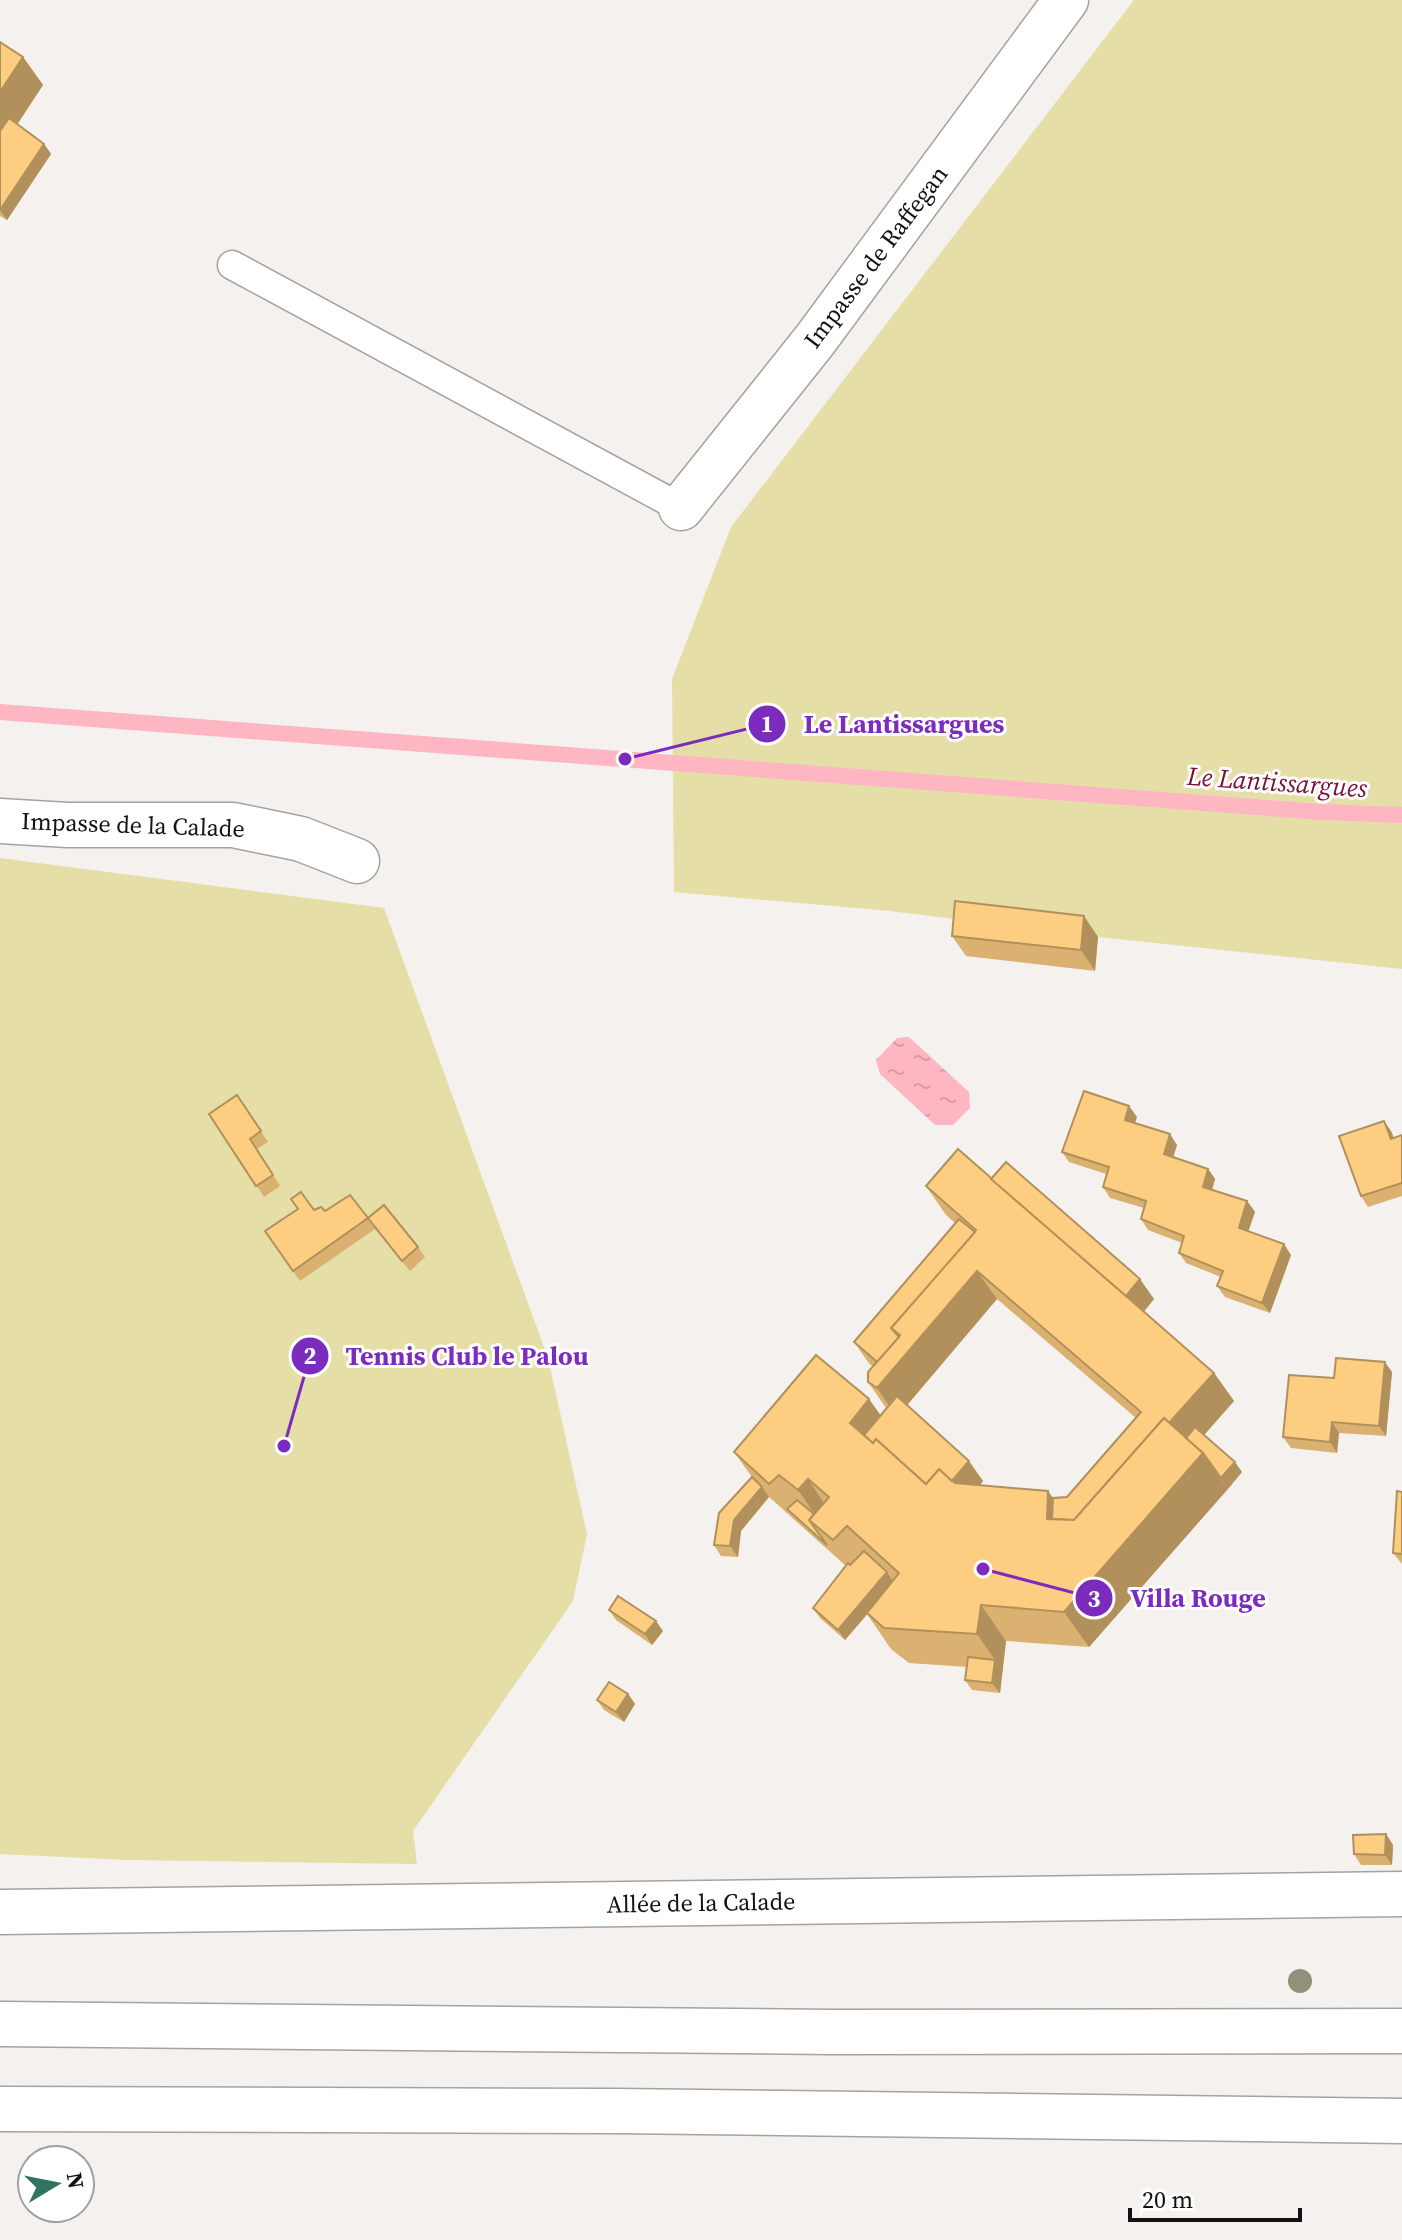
<svg xmlns="http://www.w3.org/2000/svg" width="1402" height="2240" viewBox="0 0 1402 2240" font-family="'Source Serif 4',serif">
<defs>
<pattern id="water-ripples" width="26" height="14" patternUnits="userSpaceOnUse" patternTransform="scale(2)"><rect width="26" height="14" fill="#ffb6c3"/><path d="M2 4q2-2 4 0t4 0M15 11q2-2 4 0t4 0" fill="none" stroke="#da9ba6"/></pattern>
</defs>
<rect width="100%" height="100%" fill="#f4f1ef"/>
<g fill="#e5dfa7">
<polygon points="1134,0 1402,0 1402,969 1098,937 890,911 674,892 672,679 731,527"/>
<polygon points="0,858 384,908 548,1358 587,1534 573,1601 413,1831 417,1864 126,1860 0,1854"/>
</g>
<polygon fill="url(#water-ripples)" points="909,1037 969,1092 970,1108 953,1125 935,1125 880,1074 876,1060 897,1038"/>
<g fill="none" stroke-linecap="round" stroke-linejoin="round">
<polyline stroke="#ffb6c3" stroke-width="16" points="0,712 1321,812 1402,815"/>
<g stroke="#a5a2a0" stroke-width="31">
<polyline id="service" points="232,265 681,508"/>
</g>
<g stroke="#a5a2a0" stroke-width="47">
<g id="minor">
<polyline points="681,508 815,340 1066,0"/>
<polyline points="0,821 68,825 233,825 301,839 357,861"/>
</g>
</g>
<g stroke="#a5a2a0" stroke-width="47">
<polyline id="tertiary" points="0,1912 1402,1894"/>
</g>
<g stroke="#a5a2a0" stroke-width="47">
<g id="primary">
<polyline points="0,2024 832,2032 1402,2031"/>
<polyline points="0,2109 617,2111 1402,2121"/>
</g>
</g>
<use href="#service" stroke="#fff" stroke-width="28"/>
<use href="#minor" stroke="#fff" stroke-width="44"/>
<use href="#tertiary" stroke="#fff" stroke-width="44"/>
<use href="#primary" stroke="#fff" stroke-width="44"/>
</g>
<circle fill="#93907a" cx="1300" cy="1981" r="12"/>
<g fill="#dab170" fill-rule="evenodd">
<polygon points="0,42 23,57 43,85 17,124 44,144 51,154 7,220 0,216"/>
<polygon points="1084,916 1098,937 1095,971 966,956 952,936"/>
<polygon points="237,1095 268,1142 257,1149 280,1186 264,1197 209,1114"/>
<polygon points="1137,1117 1135,1123 1177,1145 1173,1157 1208,1169 1215,1179 1212,1190 1247,1201 1255,1212 1248,1231 1291,1255 1270,1313 1225,1297 1217,1286 1221,1277 1186,1263 1179,1253 1182,1243 1148,1230 1141,1219 1144,1208 1110,1198 1103,1187 1106,1174 1069,1162 1062,1152"/>
<polygon points="1391,1131 1394,1138 1402,1135 1402,1196 1368,1207 1361,1196"/>
<path d="M991,1179L1154,1299L1144,1312L1214,1373L1234,1401L1204,1435L1242,1472L1089,1647L1006,1641L1000,1693L972,1690L965,1680L967,1667L909,1663L891,1649L867,1614L845,1640L820,1618L813,1608L846,1566L768,1496L769,1497L741,1531L738,1557L721,1556L714,1545L752,1477L734,1452L880,1415L886,1408L868,1382L873,1367L868,1362L854,1342L955,1223L946,1215L926,1186ZM997,1299L1136,1418L1067,1497L1053,1498L1048,1491L980,1485L983,1481L907,1405Z"/>
<polygon points="325,1211 368,1218 418,1247 425,1257 410,1271 375,1229 300,1281 265,1231"/>
<polygon points="1392,1372 1386,1436 1339,1433 1337,1453 1291,1448 1283,1437 1334,1378"/>
<polygon points="1402,1492 1402,1564 1393,1553"/>
<polygon points="609,1610 663,1631 652,1645 616,1620"/>
<polygon points="628,1694 635,1704 624,1722 604,1710 597,1700"/>
<polygon points="1386,1834 1393,1845 1392,1865 1361,1865 1354,1854"/>
</g>
<g fill="#b1905b">
<polygon points="23,57 43,85 0,151 0,92"/>
<polygon points="44,144 51,154 7,220 0,210"/>
<polygon points="1084,916 1098,937 1095,971 1081,950"/>
<polygon points="1129,1106 1137,1117 1132,1130 1125,1120"/>
<polygon points="1384,1121 1391,1131 1398,1150 1391,1139"/>
<polygon points="1170,1134 1177,1145 1171,1164 1164,1154"/>
<polygon points="1208,1169 1215,1179 1210,1197 1203,1187"/>
<polygon points="1247,1201 1255,1212 1246,1238 1239,1228"/>
<polygon points="1284,1244 1291,1255 1270,1313 1262,1303"/>
<polygon points="977,1271 997,1299 897,1417 877,1388"/>
<polygon points="1140,1279 1154,1299 1138,1318 1124,1298"/>
<polygon points="1385,1362 1392,1372 1386,1436 1379,1426"/>
<polygon points="1214,1373 1234,1401 1190,1451 1079,1527"/>
<polygon points="869,1399 894,1434 879,1454 850,1423"/>
<polygon points="1332,1422 1339,1433 1337,1453 1330,1442"/>
<polygon points="1203,1453 1228,1489 1089,1647 1064,1612"/>
<polygon points="969,1461 983,1481 951,1519 937,1499"/>
<polygon points="1235,1462 1242,1472 1228,1489 1221,1478"/>
<polygon points="808,1479 832,1515 823,1526 798,1490"/>
<polygon points="762,1487 769,1497 741,1531 738,1557 730,1546 734,1520"/>
<polygon points="1048,1491 1073,1527 1047,1519"/>
<polygon points="887,1572 894,1583 845,1640 838,1630"/>
<polygon points="981,1605 1006,1641 1000,1693 992,1683 995,1660 977,1634"/>
<polygon points="656,1621 663,1631 652,1645 645,1634"/>
<polygon points="628,1694 635,1704 624,1722 616,1712"/>
<polygon points="1386,1834 1393,1845 1392,1865 1385,1855"/>
</g>
<g fill="#fdce82" stroke="#b1905b" stroke-width="2">
<polygon points="0,42 23,57 0,92"/>
<polygon points="9,118 44,144 0,210 0,131"/>
<polygon points="955,901 1084,916 1081,950 952,936"/>
<polygon points="1084,1091 1129,1106 1125,1120 1170,1134 1164,1154 1208,1169 1203,1187 1247,1201 1239,1228 1284,1244 1262,1303 1217,1286 1223,1271 1179,1253 1184,1236 1141,1219 1146,1201 1103,1187 1109,1167 1062,1152"/>
<polygon points="237,1095 261,1131 250,1139 273,1175 256,1186 209,1114"/>
<polygon points="1384,1121 1391,1139 1402,1135 1402,1183 1361,1196 1339,1136"/>
<polygon points="958,1149 1214,1373 1169,1423 1164,1418 1074,1520 1052,1519 1053,1498 1067,1497 1141,1412 977,1271 877,1388 868,1382 868,1372 900,1335 891,1328 976,1230 926,1186"/>
<polygon points="1006,1162 1140,1279 1126,1296 991,1179"/>
<polygon points="301,1192 314,1210 321,1207 325,1211 350,1195 368,1218 293,1271 265,1231 298,1209 291,1199"/>
<polygon points="384,1205 418,1247 402,1261 368,1218"/>
<polygon points="959,1219 975,1232 891,1328 899,1337 876,1363 876,1361 854,1342"/>
<polygon points="816,1355 869,1399 850,1423 873,1443 876,1439 926,1484 939,1469 955,1483 1048,1491 1047,1519 1074,1520 1164,1418 1203,1453 1064,1612 981,1605 977,1634 884,1628 867,1613 899,1573 847,1526 833,1540 809,1520 829,1497 808,1479 798,1490 779,1475 769,1484 734,1452"/>
<polygon points="1336,1358 1385,1362 1379,1426 1332,1422 1330,1442 1283,1437 1289,1375 1334,1378"/>
<polygon points="897,1396 969,1461 952,1481 939,1469 926,1484 876,1439 873,1443 864,1435"/>
<polygon points="1195,1427 1235,1462 1221,1478 1203,1453 1186,1438"/>
<polygon points="752,1477 762,1487 734,1520 730,1546 714,1545 719,1513"/>
<polygon points="1397,1491 1402,1492 1402,1554 1393,1553"/>
<polygon points="797,1500 814,1514 809,1520 827,1545 787,1509"/>
<polygon points="864,1551 887,1572 838,1630 813,1608 848,1563 850,1565"/>
<polygon points="618,1596 656,1621 645,1634 609,1610"/>
<polygon points="968,1657 995,1660 992,1683 965,1680"/>
<polygon points="609,1682 628,1694 616,1712 597,1700"/>
<polygon points="1386,1834 1385,1855 1354,1854 1353,1835"/>
</g>
<g text-anchor="middle" stroke-width="6" stroke-linejoin="round" paint-order="stroke">
<g font-size="24" fill="#131211" stroke="#fff">
<text transform="translate(876 257) rotate(-53)" y="8">Impasse de Raffegan</text>
<text transform="translate(133 825) rotate(2)" y="8">Impasse de la Calade</text>
<text transform="translate(701 1903) rotate(-1)" y="8">Allée de la Calade</text>
</g>
<g font-size="26" font-style="italic" fill="#780f35" stroke="#fff">
<text transform="translate(1277 782) rotate(4)" y="9">Le Lantissargues</text>
</g>
</g>
<path fill="none" stroke="#7b2cbf" stroke-width="3" d="M625 759L767 724M284 1446L310 1356M983 1569L1094 1598"/>
<g fill="#7b2cbf" stroke="#fff" stroke-width="3">
<circle cx="625" cy="759" r="8"/>
<circle cx="284" cy="1446" r="8"/>
<circle cx="983" cy="1569" r="8"/>
<circle cx="767" cy="724" r="20"/>
<circle cx="310" cy="1356" r="20"/>
<circle cx="1094" cy="1598" r="20"/>
</g>
<g font-size="24" text-anchor="middle" font-weight="bold" fill="#fff">
<text x="767" y="732">1</text>
<text x="310" y="1364">2</text>
<text x="1094" y="1607">3</text>
</g>
<g font-size="26" text-anchor="middle" font-weight="bold" fill="#7b2cbf" stroke="#fff" stroke-width="6" stroke-linejoin="round" paint-order="stroke">
<text x="904" y="733">Le Lantissargues</text>
<text x="467" y="1365">Tennis Club le Palou</text>
<text x="1198" y="1607">Villa Rouge</text>
</g>
<g transform="translate(56 2184) rotate(80)"><circle r="38" fill="#ffffff" stroke="#a1a0a0" stroke-width="2"/>
<path d="M0-6L14 30L0 20L-14 30Z" fill="#317363"/>
<text y="-12" font-size="22" font-weight="bold" text-anchor="middle" fill="#131211">N</text>
</g>
<path d="M1130 2208v12h170v-12" fill="none" stroke="#131211" stroke-width="4"/>
<text x="1142" y="2208" font-size="24" fill="#131211" stroke="#ffffff" stroke-width="6" paint-order="stroke">20 m</text>
</svg>
